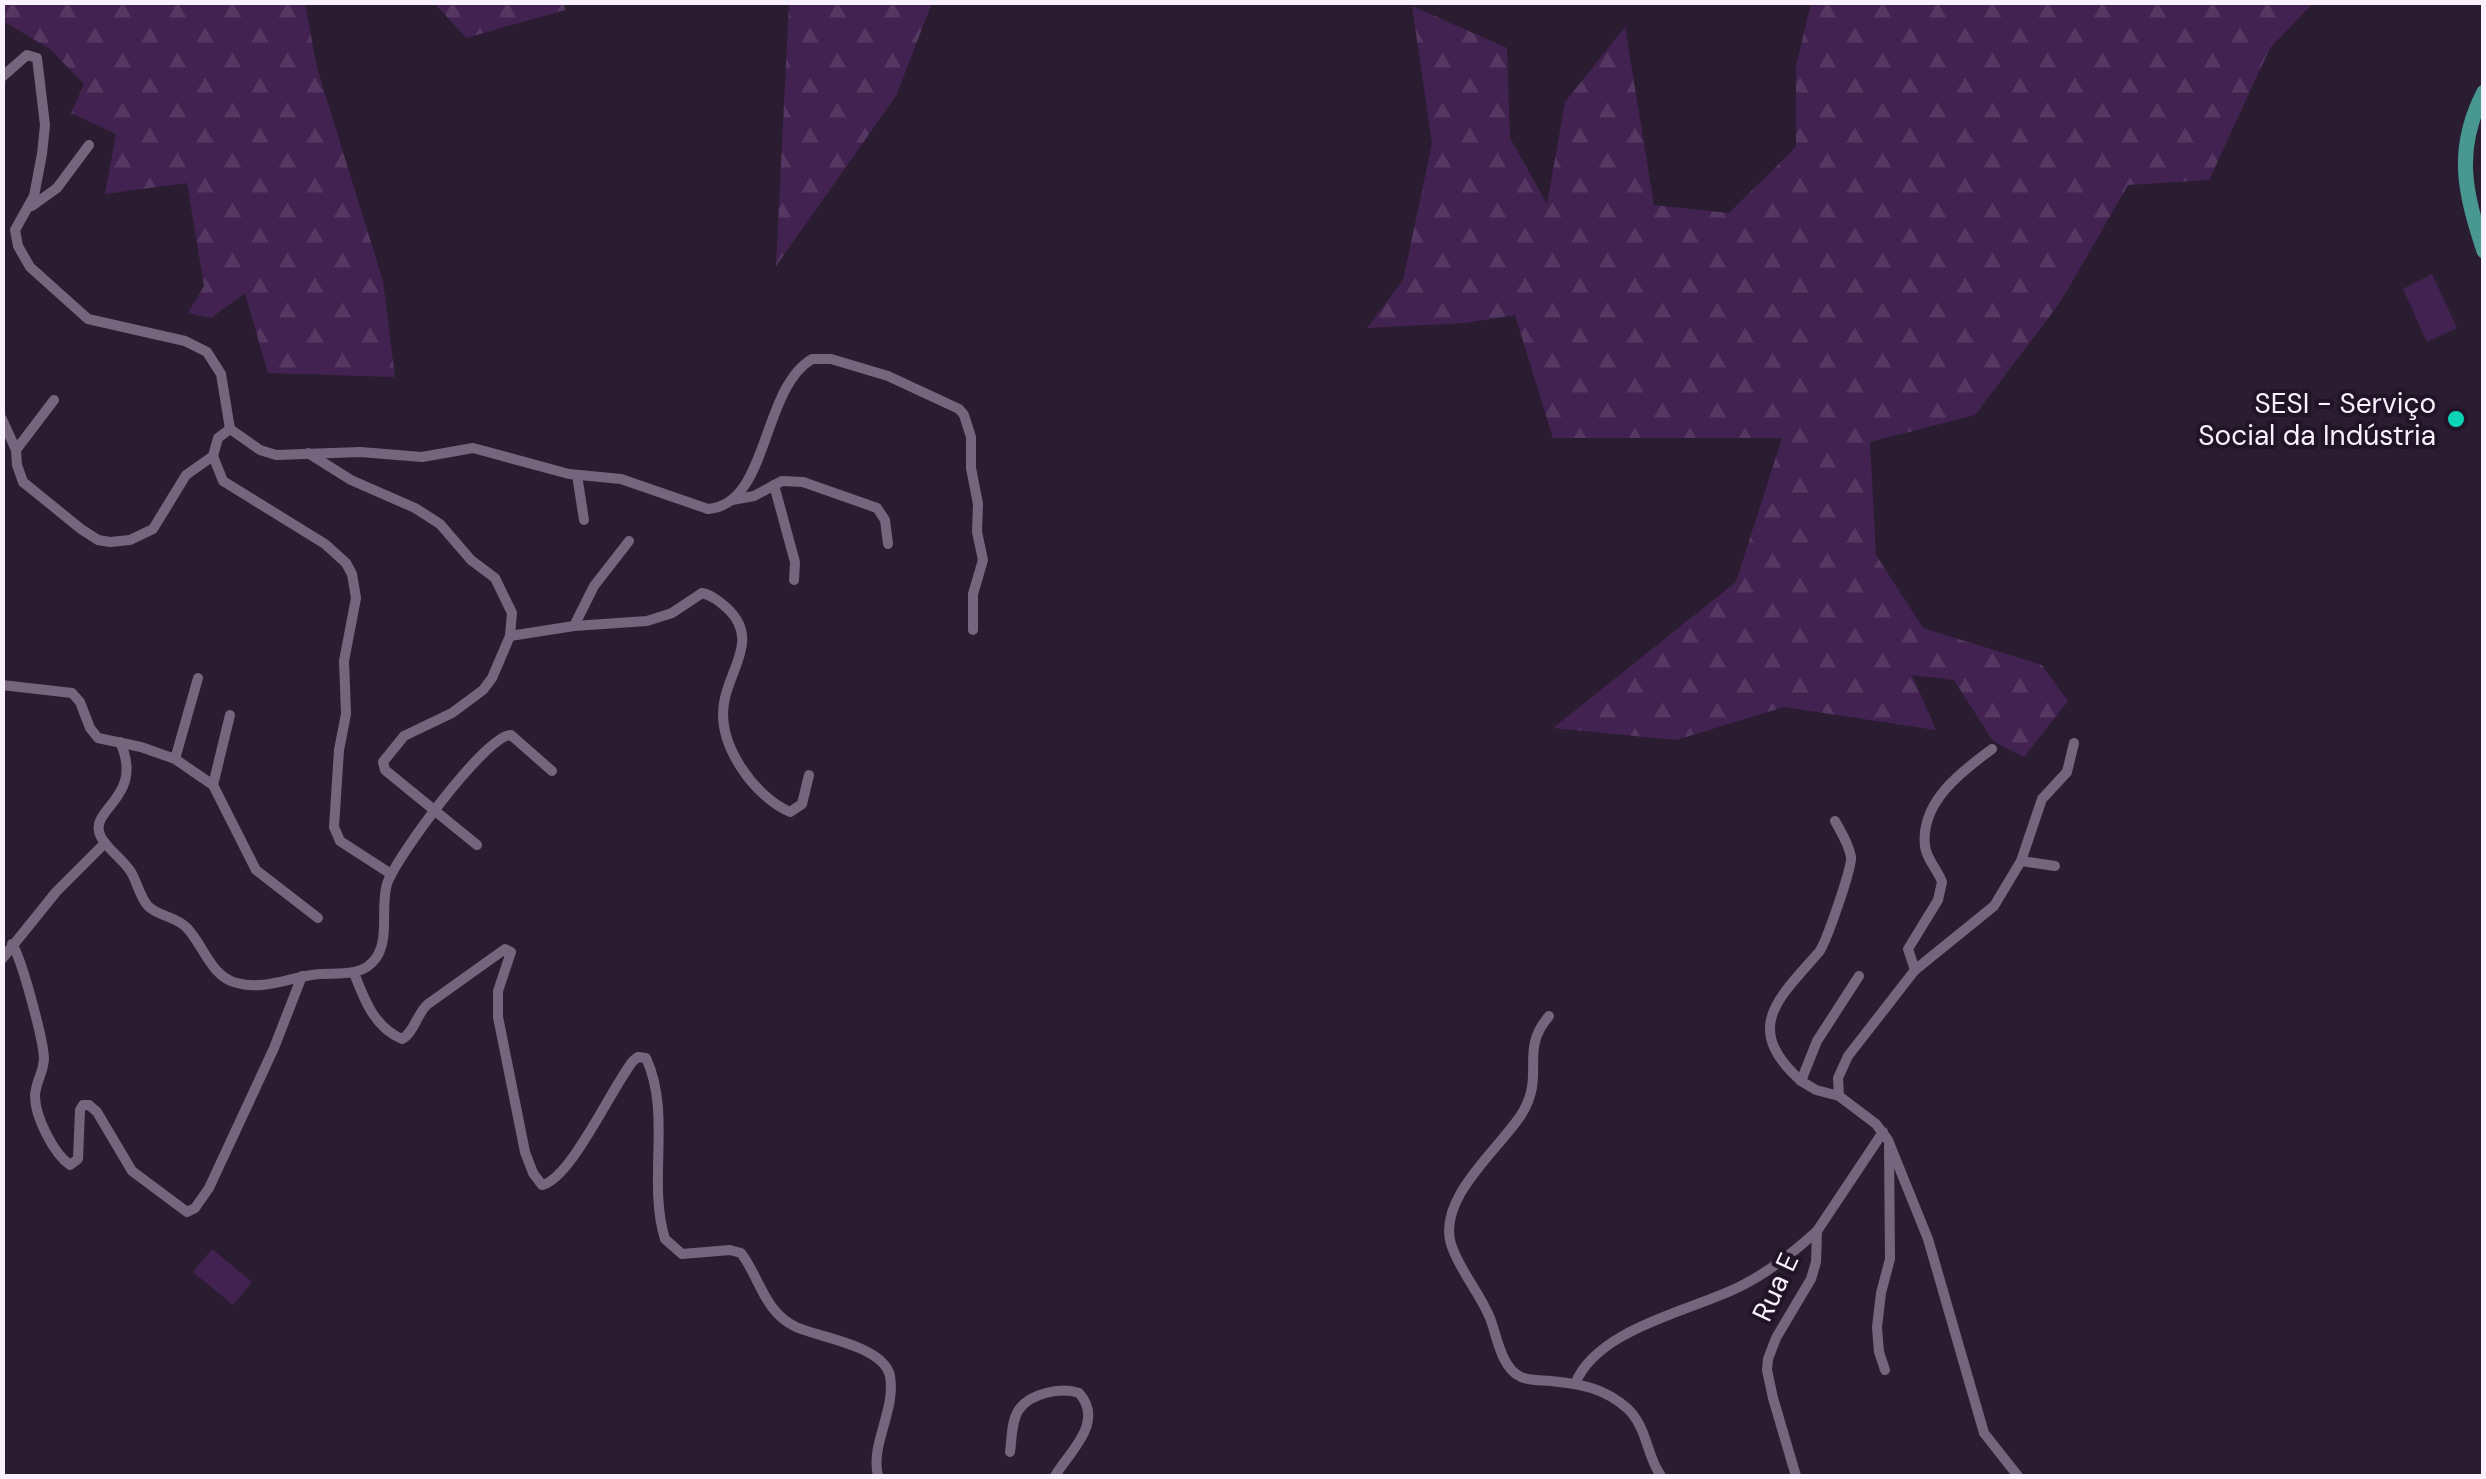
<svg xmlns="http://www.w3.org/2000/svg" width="2486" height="1479" viewBox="0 0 2486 1479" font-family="'DM Sans',sans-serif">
<defs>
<pattern id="forest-firs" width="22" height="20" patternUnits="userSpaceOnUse" patternTransform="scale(2.5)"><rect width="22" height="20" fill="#422250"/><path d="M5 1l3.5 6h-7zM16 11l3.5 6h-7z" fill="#553862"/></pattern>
</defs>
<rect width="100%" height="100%" fill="#2b1d31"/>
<g fill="url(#forest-firs)">
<polygon points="3,2 305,3 317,68 383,281 395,377 268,373 245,293 211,318 188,313 204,286 187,183 105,194 116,134 71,113 84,84 50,49 3,21"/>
<polygon points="434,3 564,3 565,10 466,38"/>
<polygon points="789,3 932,3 896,96 776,266"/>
<polygon points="1811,3 2313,3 2270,48 2209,180 2128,185 2061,301 1975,415 1870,442 1876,555 1923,628 2042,665 2068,701 2024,757 1993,741 1954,680 1912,675 1936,730 1784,707 1676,740 1553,728 1736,582 1782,438 1553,438 1515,315 1464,323 1367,328 1403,280 1432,144 1412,6 1507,48 1510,138 1547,204 1565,102 1625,27 1654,205 1729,213 1796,147 1796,66"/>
</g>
<g fill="#422250">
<polygon points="2432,274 2457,328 2427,342 2403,289"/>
<polygon points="212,1249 252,1282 233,1305 193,1272"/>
</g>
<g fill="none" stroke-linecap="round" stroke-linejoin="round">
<g stroke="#76667d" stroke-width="10">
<polyline points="2,77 27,55 37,58 45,125 42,154 34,196 15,230 18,246 30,267 88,319 185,341 207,352 221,374 230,429"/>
<polyline points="32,206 57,188 89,145"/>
<polyline points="2,419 16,450 17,465 23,482 81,529 98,540 110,542 130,540 153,529 186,475 213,456"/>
<path d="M230,429L260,450L276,455L360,452L422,457L473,448L569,474L621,479L708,509C769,505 761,389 812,359H831L888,376L959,409L964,415L971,437V468L978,504L977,532L983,560L973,594V630"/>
<polyline points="230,429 218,438 213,456 223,481 325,544 346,563 352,574 356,598 344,661 346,714 339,750 334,827 340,841 391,874"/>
<polyline points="16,450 54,400"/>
<polyline points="308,453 351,480 415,508 440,524 471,560 495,578 512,613 510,636"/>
<polyline points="577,475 584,520"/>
<polyline points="774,485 795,562 794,580"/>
<polyline points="732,500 754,496 782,481 803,482 877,508 885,520 888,544"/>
<polyline points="574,626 594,586 629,541"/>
<polyline points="2,685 72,693 80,702 90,728 98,738 141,747 175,759 213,785"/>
<polyline points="230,715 213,785 256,870 318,918"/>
<path d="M120,742C146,799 86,809 101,837C108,850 123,859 131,872C137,882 140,897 148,906C159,917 176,916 187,928C204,946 211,977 237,983C265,991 292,976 320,974C339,973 363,977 376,958C390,938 380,907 387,884C396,857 486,735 511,735L552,771"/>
<polyline points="175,759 198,678"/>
<path d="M477,845L385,770L383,762L404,736L452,713L483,690L492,678L510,636L574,626L647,621L672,613L702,593C712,595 720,602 728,609C760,640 729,669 724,703C717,745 754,796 790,812L802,804L809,775"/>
<polyline points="2021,861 2055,866"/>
<path d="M12,944C22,959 43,1039 44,1058C44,1072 35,1083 35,1096C35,1117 54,1154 70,1165L78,1159L80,1110L83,1105H89L97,1112L132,1171L187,1212L195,1208L209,1188L274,1048L302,976"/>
<polyline points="2,959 56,892 105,843"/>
<path d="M1915,970L1908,949L1938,900L1942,882C1938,870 1926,859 1925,846C1920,802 1962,771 1992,749"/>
<path d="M354,973C364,999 374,1027 402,1039C414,1033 417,1013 428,1004L505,949L511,952L498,991V1017L525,1152L533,1173L542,1185C571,1179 612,1087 633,1061L638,1057L646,1058C672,1114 647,1181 665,1239L682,1254L730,1250L741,1253C760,1278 764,1312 796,1327C821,1338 884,1346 890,1376C896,1411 870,1444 878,1476"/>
<path d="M1549,1016C1518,1052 1547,1074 1521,1115C1500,1148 1437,1198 1451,1244C1459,1270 1480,1293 1490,1318C1497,1336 1501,1368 1521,1377C1530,1381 1542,1380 1551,1381C1581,1384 1605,1388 1628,1409C1648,1429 1646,1455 1661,1476"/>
<path d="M1801,1081C1742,1028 1778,999 1819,952C1826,943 1852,868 1851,857C1849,844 1841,832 1835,821"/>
<polyline points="1839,1096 1816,1090 1801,1081 1817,1041 1859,976"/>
<polyline points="1885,1370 1879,1352 1877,1327 1881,1293 1890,1259 1889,1146"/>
<path d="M1575,1384C1597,1328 1692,1311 1741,1286C1769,1272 1794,1252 1817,1231"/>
<path d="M1010,1452C1012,1439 1011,1423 1018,1411C1029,1393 1061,1387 1079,1393C1105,1422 1070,1451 1055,1476"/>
<polyline points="1796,1476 1773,1398 1767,1370 1768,1359 1776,1338 1811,1279 1816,1262 1817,1231 1883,1132"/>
<polyline points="2018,1476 1984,1433 1928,1239 1888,1140 1876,1124 1839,1096 1838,1078 1848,1056 1915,970 1994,906 2021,861 2042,799 2067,772 2074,743"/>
</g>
<path stroke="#489891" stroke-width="15" d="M2484,92C2454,150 2465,193 2484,251"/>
</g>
<circle fill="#0cd5b5" stroke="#211427" stroke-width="4" cx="2456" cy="419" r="10"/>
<g text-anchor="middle" stroke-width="8" stroke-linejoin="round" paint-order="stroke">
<g font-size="28" fill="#faf1fe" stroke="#211427" text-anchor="end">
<text x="2436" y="413">SESI - Serviço<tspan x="2436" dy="32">Social da Indústria</tspan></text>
</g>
<g font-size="28" fill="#faf1fe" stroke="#211427">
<text transform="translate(1775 1287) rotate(-65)" y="10">Rua E</text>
</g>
</g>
<rect width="2486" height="1479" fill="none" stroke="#faf1fe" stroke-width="10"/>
</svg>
